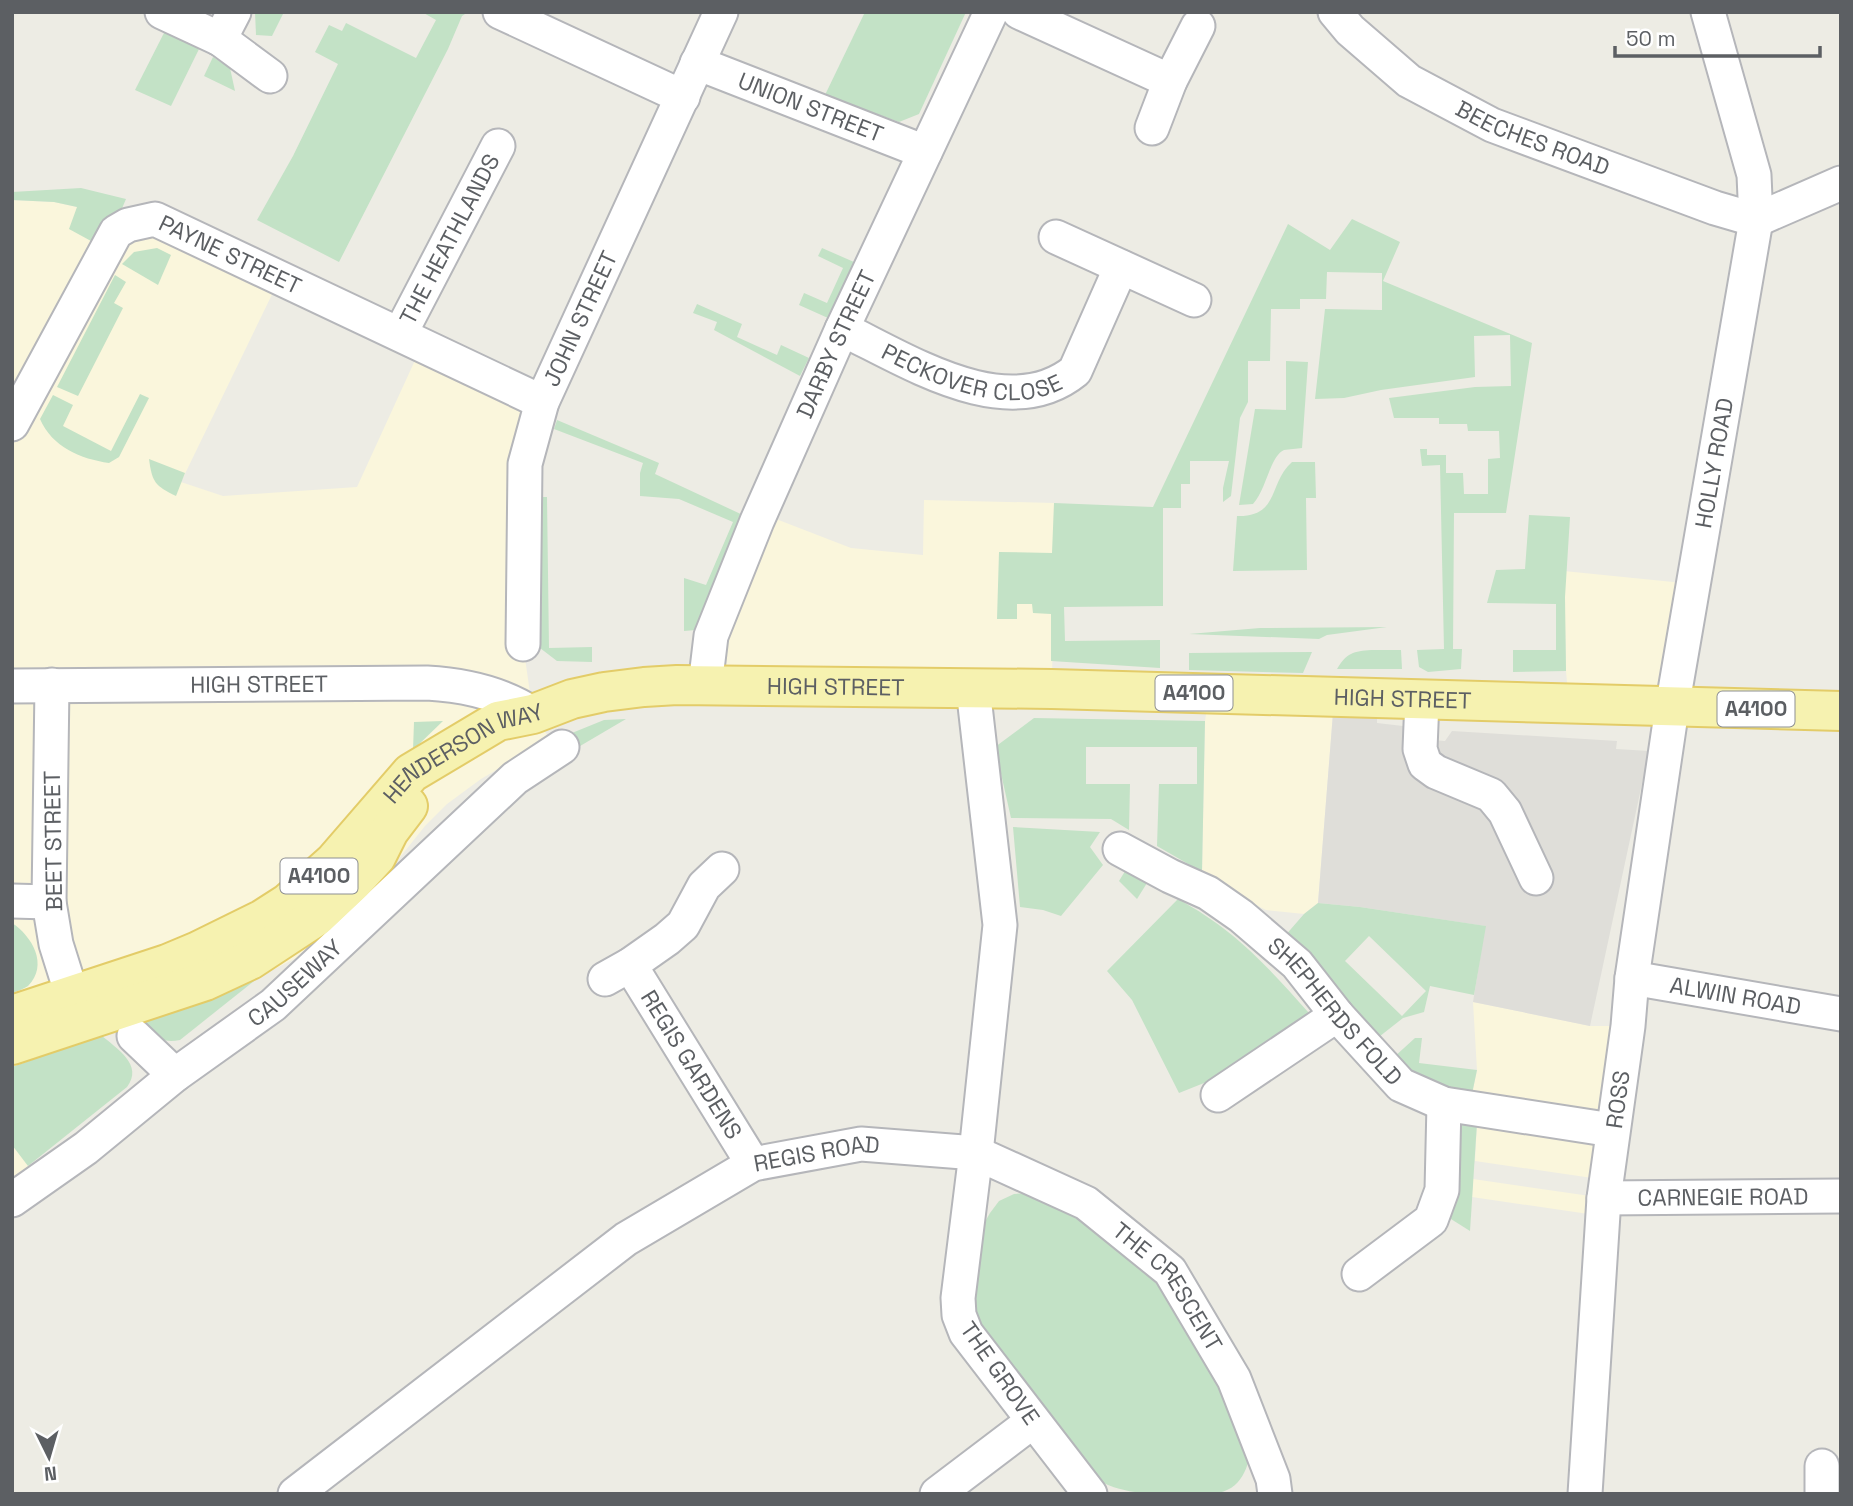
<svg xmlns="http://www.w3.org/2000/svg" width="1853" height="1506" viewBox="0 0 1853 1506" font-family="'Space Grotesk',sans-serif">
<rect width="100%" height="100%" fill="#edece4"/>
<g fill="#faf6dc">
<polygon points="12,200 54,202 77,207 280,278 181,482 223,496 357,487 422,345 542,402 523,644 533,714 552,742 508,763 481,779 447,804 425,826 373,891 328,937 298,957 259,977 101,1035 28,1165 38,1182 12,1200"/>
<polygon points="924,500 1054,503 1052,689 755,685 707,658 762,510 776,519 851,548 923,555"/>
<polygon points="1564,571 1693,584 1672,708 1569,705 1566,671"/>
<polygon points="1209,694 1333,713 1318,903 1304,914 1266,910 1254,904 1239,893 1217,885 1202,872 1205,721"/>
<polygon points="1473,1002 1590,1026 1628,1026 1606,1180 1475,1161 1477,1123 1472,1094 1477,1070"/>
<polygon points="1473,1179 1604,1198 1602,1216 1472,1197"/>
</g>
<polygon fill="#dfded9" points="1333,713 1377,717 1377,723 1403,726 1405,738 1445,741 1452,731 1617,741 1616,749 1649,751 1590,1026 1473,1002 1485,926 1360,907 1318,903"/>
<g fill="#c3e2c6" fill-rule="evenodd">
<polygon points="255,12 284,12 272,36 256,35"/>
<polygon points="422,12 468,12 462,16 448,49 339,262 257,220 293,156 338,64 315,52 329,25 342,31 346,23 416,58 436,20"/>
<polygon points="865,12 966,12 919,114 899,122 825,95"/>
<polygon points="165,31 200,47 171,106 135,90"/>
<polygon points="213,57 230,68 235,91 204,76"/>
<path d="M81,188L126,199L120,213C104,214 98,228 91,241L69,229L77,207L54,202L12,200V192Z"/>
<polygon points="1352,219 1400,242 1383,281 1532,343 1506,513 1454,513 1453,649 1462,649 1461,669 1428,672 1419,667 1417,650 1444,649 1440,465 1422,466 1420,449 1427,449 1427,455 1446,455 1446,473 1463,473 1464,494 1488,494 1488,459 1500,458 1499,431 1468,431 1467,424 1439,424 1439,418 1394,418 1389,398 1475,387 1511,386 1510,335 1474,336 1475,377 1381,390 1344,398 1315,399 1325,309 1382,310 1382,273 1327,272 1326,299 1300,299 1300,309 1271,309 1270,361 1248,361 1248,402 1240,418 1231,496 1223,502 1223,488 1229,461 1190,461 1190,484 1181,484 1181,508 1163,508 1163,606 1064,607 1065,641 1160,640 1160,668 1051,661 1051,614 1033,613 1032,604 1017,604 1017,619 997,619 999,552 1052,553 1054,503 1153,507 1288,224 1330,250"/>
<polygon points="157,248 171,255 158,285 122,264 134,252"/>
<polygon points="822,248 854,262 828,318 799,305 804,293 827,303 843,268 818,256"/>
<polygon points="115,275 126,282 114,303 123,308 78,396 57,387"/>
<polygon points="697,304 742,324 737,337 777,355 781,345 809,358 800,376 714,330 717,322 693,313"/>
<path d="M1286,361L1308,362L1302,448C1297,449 1289,449 1284,450C1270,456 1266,491 1253,504L1239,505L1255,409L1286,410Z"/>
<path d="M140,394L149,398L119,457L109,463C81,459 52,447 40,419L53,395L73,405L63,426L111,451Z"/>
<polygon points="557,420 659,463 655,474 745,516 696,630 684,631 684,578 706,585 733,522 679,499 640,496 640,473 643,463 554,429"/>
<path d="M149,459L185,473L176,496C155,486 152,482 149,459Z"/>
<path d="M1292,462H1315L1316,498H1306L1307,570L1233,571L1237,516C1280,517 1268,483 1292,462Z"/>
<polygon points="539,497 547,497 549,648 592,647 592,662 557,661 540,648"/>
<polygon points="1529,515 1570,517 1565,597 1566,671 1513,672 1513,650 1556,650 1556,604 1487,603 1496,570 1525,569"/>
<polygon points="1387,627 1327,635 1319,639 1189,634 1260,628"/>
<path d="M1371,650H1401L1402,669H1337C1346,653 1354,651 1371,650Z"/>
<polygon points="1312,652 1303,673 1189,670 1189,653"/>
<polygon points="1034,718 1205,721 1202,872 1157,846 1159,784 1197,784 1197,747 1086,747 1086,784 1130,784 1129,830 1111,819 1011,818 995,747"/>
<polygon points="626,719 575,749 567,735 604,720"/>
<polygon points="443,721 413,750 414,722"/>
<polygon points="1013,827 1100,832 1090,847 1103,865 1061,916 1043,910 1020,907"/>
<polygon points="1127,868 1147,883 1137,899 1119,881"/>
<path d="M1178,899C1236,931 1266,965 1309,1013L1234,1071L1179,1093L1132,1000L1107,971Z"/>
<path d="M1318,903L1360,907L1486,926L1474,995L1430,986L1424,1012L1403,1018L1375,1040L1284,937L1304,914ZM1369,936L1426,991L1402,1016L1345,961Z"/>
<path d="M12,923C32,936 49,965 28,986C24,989 17,991 12,993Z"/>
<path d="M259,977L180,1040C159,1044 153,1035 143,1019Z"/>
<path d="M101,1035C117,1049 144,1065 127,1087L28,1166L12,1145V1067Z"/>
<path d="M1415,1038H1422L1419,1063L1477,1070L1472,1094C1435,1086 1422,1084 1393,1058Z"/>
<polygon points="1457,1122 1477,1123 1470,1231 1443,1214"/>
<path d="M1029,1193C1077,1211 1120,1244 1154,1281C1176,1304 1195,1330 1210,1358C1221,1378 1228,1401 1236,1422C1240,1432 1249,1447 1249,1457C1248,1467 1242,1479 1235,1485C1221,1497 1201,1494 1184,1494C1146,1494 1120,1495 1087,1474L988,1346L972,1310L978,1234L990,1213L999,1201L1014,1194Z"/>
</g>
<g fill="none" stroke-linecap="round" stroke-linejoin="round">
<g stroke="#b5b6ba" stroke-width="37">
<g id="minor">
<polyline points="162,12 220,39 270,76"/>
<polyline points="500,12 683,97"/>
<polyline points="1019,12 1170,81"/>
<path id="s1" d="M1335,12L1350,30L1409,81L1492,125L1715,208L1756,220"/>
<polyline points="220,39 234,12"/>
<path id="s2" d="M697,63L925,152"/>
<polyline points="1152,128 1170,81 1198,26"/>
<polyline points="1756,220 1841,183"/>
<polyline points="1056,237 1194,300"/>
<path id="s3" d="M842,329C907,360 1007,426 1075,371L1121,267"/>
<path id="s4" d="M400,334L498,146"/>
<path id="s5" d="M12,424L116,232L128,225L155,219L542,402"/>
<path id="s6" d="M523,644L525,464L542,402L721,12"/>
<polyline points="52,685 49,902 56,944 72,995 84,1005 96,1003"/>
<path id="s7" d="M12,686L427,683C465,685 501,693 533,714"/>
<path id="s8" d="M705,686L711,636L757,521L842,329L991,12"/>
<polyline points="1422,700 1420,749 1425,764 1436,772 1491,795 1505,812 1536,878"/>
<path id="s9" d="M1120,849L1170,876L1208,893L1241,916L1297,964L1337,1015L1401,1085L1444,1104L1612,1130"/>
<polyline points="12,901 49,902"/>
<path id="s10" d="M630,965L753,1164"/>
<path id="s11" d="M1632,978L1841,1014"/>
<polyline points="605,979 630,965 667,939 683,925 704,886 722,869"/>
<polyline points="134,1036 175,1075"/>
<polyline points="1218,1095 1337,1015"/>
<path id="s12" d="M1604,1198L1841,1196"/>
<path id="s13" d="M12,1200L86,1148L175,1075L273,1005L515,778L562,747"/>
<polyline points="1359,1274 1431,1220 1442,1190 1444,1104"/>
<path id="s14" d="M295,1494L626,1239L753,1164L861,1144L976,1153L1000,925L973,688"/>
<polyline points="937,1494 1033,1421"/>
<path id="s15" d="M1090,1494L966,1333L959,1315L958,1298L976,1153L1086,1203L1170,1271L1234,1379L1273,1479L1275,1494"/>
<path id="s16" d="M1585,1494L1604,1198L1628,1026L1632,978L1672,708L1756,220L1754,175L1708,12"/>
<polyline points="1822,1494 1822,1466"/>
</g>
</g>
<g stroke="#e3cc68" stroke-width="42">
<g id="major">
<path id="s17" d="M12,1015L167,964L198,951L263,919L288,903L334,862L411,773L498,721L533,714L572,699L604,692L644,687L677,685L1052,689L1841,711"/>
<polyline points="12,1045 205,981 250,960 317,916 353,882 376,857 389,831 408,806"/>
</g>
</g>
<use href="#minor" stroke="#fff" stroke-width="33"/>
<use href="#major" stroke="#f6f2b0" stroke-width="38"/>
</g>
<g text-anchor="middle" stroke-width="5" stroke-linejoin="round" paint-order="stroke">
<g fill="#fff" stroke="#8d8f92" stroke-width="2">
<rect x="1155.5" y="675.5" width="77" height="35" rx="5"/>
<rect x="1717.5" y="691.5" width="77" height="35" rx="5"/>
<rect x="280.5" y="858.5" width="77" height="35" rx="5"/>
</g>
<g font-size="21" font-weight="bold" fill="#5c5f63">
<text x="1194" y="700">A4100</text>
<text x="1756" y="716">A4100</text>
<text x="319" y="883">A4100</text>
</g>
<g font-size="23" fill="#5c5f63" stroke="#fff">
<text dy="8" stroke="none"><textPath href="#s2" startOffset="122">UNION STREET</textPath></text>
<text dy="8" stroke="none"><textPath href="#s1" startOffset="238">BEECHES ROAD</textPath></text>
<text dy="8" stroke="none"><textPath href="#s4" startOffset="107">THE HEATHLANDS</textPath></text>
<text dy="8" stroke="none"><textPath href="#s5" startOffset="343">PAYNE STREET</textPath></text>
<text dy="8" stroke="none"><textPath href="#s6" startOffset="336">JOHN STREET</textPath></text>
<text dy="8" stroke="none"><textPath href="#s8" startOffset="368">DARBY STREET</textPath></text>
<text dy="8" stroke="none"><textPath href="#s3" startOffset="140">PECKOVER CLOSE</textPath></text>
<text dy="8" stroke="none"><textPath href="#s16" startOffset="1040">HOLLY ROAD</textPath></text>
<text dy="8" stroke="none"><textPath href="#s7" startOffset="247">HIGH STREET</textPath></text>
<text dy="8" stroke="none"><textPath href="#s17" startOffset="922">HIGH STREET</textPath></text>
<text dy="8" stroke="none"><textPath href="#s17" startOffset="1489">HIGH STREET</textPath></text>
<text dy="8" stroke="none"><textPath href="#s17" startOffset="534">HENDERSON WAY</textPath></text>
<text transform="translate(53 841) rotate(-91)" y="8">BEET STREET</text>
<text dy="8" stroke="none"><textPath href="#s13" startOffset="357">CAUSEWAY</textPath></text>
<text dy="8" stroke="none"><textPath href="#s11" startOffset="105">ALWIN ROAD</textPath></text>
<text dy="8" stroke="none"><textPath href="#s9" startOffset="273">SHEPHERDS FOLD</textPath></text>
<text dy="8" stroke="none"><textPath href="#s10" startOffset="117">REGIS GARDENS</textPath></text>
<text dy="8" stroke="none"><textPath href="#s16" startOffset="396">ROSS</textPath></text>
<text dy="8" stroke="none"><textPath href="#s14" startOffset="630">REGIS ROAD</textPath></text>
<text dy="8" stroke="none"><textPath href="#s12" startOffset="119">CARNEGIE ROAD</textPath></text>
<text dy="8" stroke="none"><textPath href="#s15" startOffset="625">THE CRESCENT</textPath></text>
<text transform="translate(1000 1373) rotate(55)" y="8">THE GROVE</text>
</g>
</g>
<rect width="1853" height="1506" fill="none" stroke="#5c5f63" stroke-width="28"/>
<g transform="translate(49 1457) rotate(175)" stroke="#ffffff" stroke-width="5" paint-order="stroke">
<path d="M0-5L12 26L0 18L-12 26Z" fill="#5c5f63"/>
<text y="-10" font-size="19" font-weight="bold" text-anchor="middle" fill="#5c5f63">N</text>
</g>
<path d="M1615 46v10h205v-10" fill="none" stroke="#5c5f63" stroke-width="3.5"/>
<text x="1626" y="46" font-size="21" fill="#5c5f63" stroke="#ffffff" stroke-width="5" paint-order="stroke">50 m</text>
</svg>
